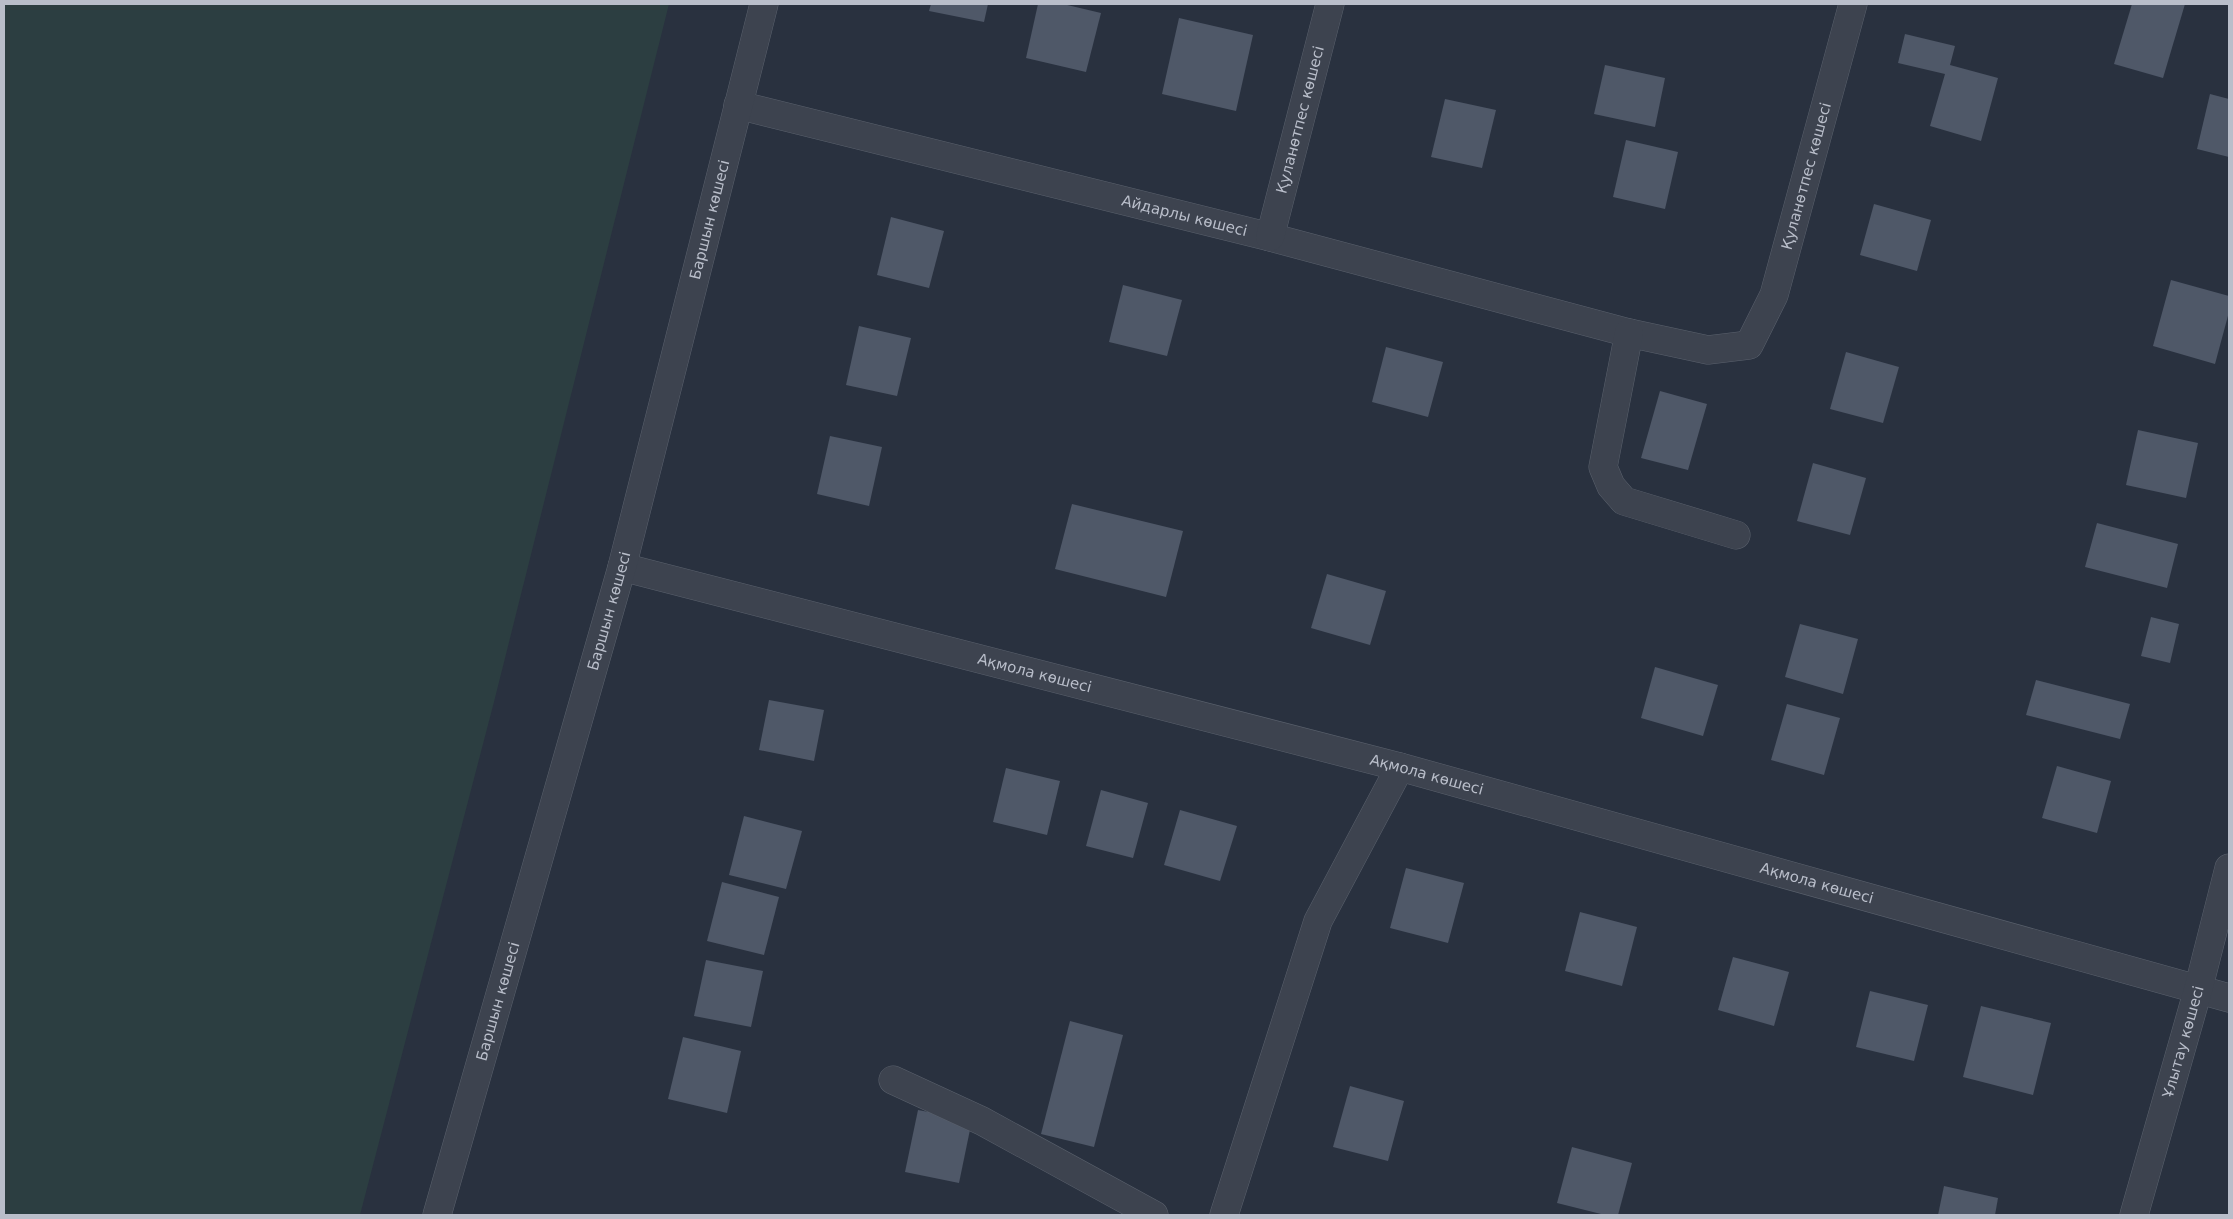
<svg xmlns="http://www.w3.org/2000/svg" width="2233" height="1219" viewBox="0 0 2233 1219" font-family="'DejaVu Sans',sans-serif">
<rect width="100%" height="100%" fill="#29313f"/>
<polygon fill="#2c3e41" points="4,4 669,4 494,702 360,1215 4,1215"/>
<g fill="#4f5868">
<polygon points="931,4 988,4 984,22 929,11"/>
<polygon points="1038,4 1063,4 1101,13 1086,72 1026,58"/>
<polygon points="2132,4 2185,4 2163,78 2114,64"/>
<polygon points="1179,18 1253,35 1236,111 1162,94"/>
<polygon points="1905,34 1955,46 1950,65 1998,78 1981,141 1930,126 1945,74 1898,63"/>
<polygon points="1605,65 1665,78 1655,127 1594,114"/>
<polygon points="2210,94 2229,99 2229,157 2197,149"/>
<polygon points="1445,99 1496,110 1482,168 1431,157"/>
<polygon points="1626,140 1678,152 1665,209 1613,197"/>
<polygon points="1874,204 1931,220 1917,271 1860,255"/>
<polygon points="891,217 944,231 929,288 877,275"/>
<polygon points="2171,280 2229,296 2229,312 2215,364 2153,346"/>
<polygon points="1123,285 1182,300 1167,356 1109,342"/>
<polygon points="859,326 911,338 897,396 846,385"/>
<polygon points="1386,347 1443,362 1428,417 1372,402"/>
<polygon points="1846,352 1899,367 1883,423 1830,409"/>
<polygon points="1660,391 1707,404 1688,470 1641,458"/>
<polygon points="2138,430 2198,443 2186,498 2126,485"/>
<polygon points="830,436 882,447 869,506 817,494"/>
<polygon points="1813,463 1866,478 1850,535 1797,521"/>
<polygon points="1072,504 1183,531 1166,597 1055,569"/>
<polygon points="2097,523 2178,544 2167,588 2085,567"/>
<polygon points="1327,574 1386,591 1370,645 1311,628"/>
<polygon points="2151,617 2179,624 2170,663 2141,656"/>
<polygon points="1800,624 1858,639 1843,694 1785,677"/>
<polygon points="1655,667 1718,685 1703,736 1641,718"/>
<polygon points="2036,680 2130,704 2120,739 2026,715"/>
<polygon points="769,700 824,710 814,761 759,750"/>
<polygon points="1787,704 1840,718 1824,775 1771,760"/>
<polygon points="2057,766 2111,781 2097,833 2042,818"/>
<polygon points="1006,768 1060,781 1047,835 993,822"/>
<polygon points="1101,790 1148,803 1133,858 1086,846"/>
<polygon points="1180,810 1237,826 1220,881 1164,865"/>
<polygon points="744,816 802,831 786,889 729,875"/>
<polygon points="1406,868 1464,883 1448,943 1390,928"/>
<polygon points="722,882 779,897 764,955 707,941"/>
<polygon points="1580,912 1637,927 1622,986 1565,971"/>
<polygon points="1733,957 1789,972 1774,1026 1718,1010"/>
<polygon points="706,960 763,971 751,1027 694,1016"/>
<polygon points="1870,991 1928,1005 1914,1061 1856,1047"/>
<polygon points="1981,1006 2051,1023 2033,1095 1963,1077"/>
<polygon points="1070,1021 1123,1035 1094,1147 1041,1134"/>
<polygon points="683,1037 741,1051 727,1113 668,1099"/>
<polygon points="1350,1086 1404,1101 1388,1161 1333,1147"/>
<polygon points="918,1110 972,1120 959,1183 905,1172"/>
<polygon points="1572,1147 1632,1163 1618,1215 1605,1215 1557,1203"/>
<polygon points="1944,1186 1998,1198 1995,1215 1938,1215"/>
</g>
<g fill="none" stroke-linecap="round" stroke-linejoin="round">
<g stroke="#5a616d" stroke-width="29">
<g id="minor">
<path id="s1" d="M738,105L1270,237L1629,333L1708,350L1749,345L1774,295L1853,4"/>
<path id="s2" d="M1270,237L1330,4"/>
<polyline points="1629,333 1603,467 1611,486 1624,501 1736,535"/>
<path id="s3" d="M622,567L1400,767L2229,998"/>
<polyline points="893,1080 982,1121 1154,1215"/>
<path id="s4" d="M437,1215L622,567L764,4"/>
<polyline points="1224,1215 1318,921 1400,767"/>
<path id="s5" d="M2134,1215L2198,990L2229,868"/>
</g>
</g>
<use href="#minor" stroke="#3d434f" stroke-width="28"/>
</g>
<g text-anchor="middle" stroke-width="5" stroke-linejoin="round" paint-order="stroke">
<g font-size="15" fill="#b9beca" stroke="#212835">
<text dy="5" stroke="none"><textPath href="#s2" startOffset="121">Қуланөтпес көшесі</textPath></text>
<text dy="5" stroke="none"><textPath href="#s1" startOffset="1221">Қуланөтпес көшесі</textPath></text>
<text dy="5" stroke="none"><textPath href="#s1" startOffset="460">Айдарлы көшесі</textPath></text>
<text dy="5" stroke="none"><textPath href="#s4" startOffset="1032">Баршын көшесі</textPath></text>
<text dy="5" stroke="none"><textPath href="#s4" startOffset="628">Баршын көшесі</textPath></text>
<text dy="5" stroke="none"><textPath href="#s3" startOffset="426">Ақмола көшесі</textPath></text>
<text dy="5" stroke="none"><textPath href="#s3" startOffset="831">Ақмола көшесі</textPath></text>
<text dy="5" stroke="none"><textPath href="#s3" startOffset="1236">Ақмола көшесі</textPath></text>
<text dy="5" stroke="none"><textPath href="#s4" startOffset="222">Баршын көшесі</textPath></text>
<text dy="5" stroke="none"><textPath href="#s5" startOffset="180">Ұлытау көшесі</textPath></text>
</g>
</g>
<rect width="2233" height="1219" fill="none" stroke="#b9beca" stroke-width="10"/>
</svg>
